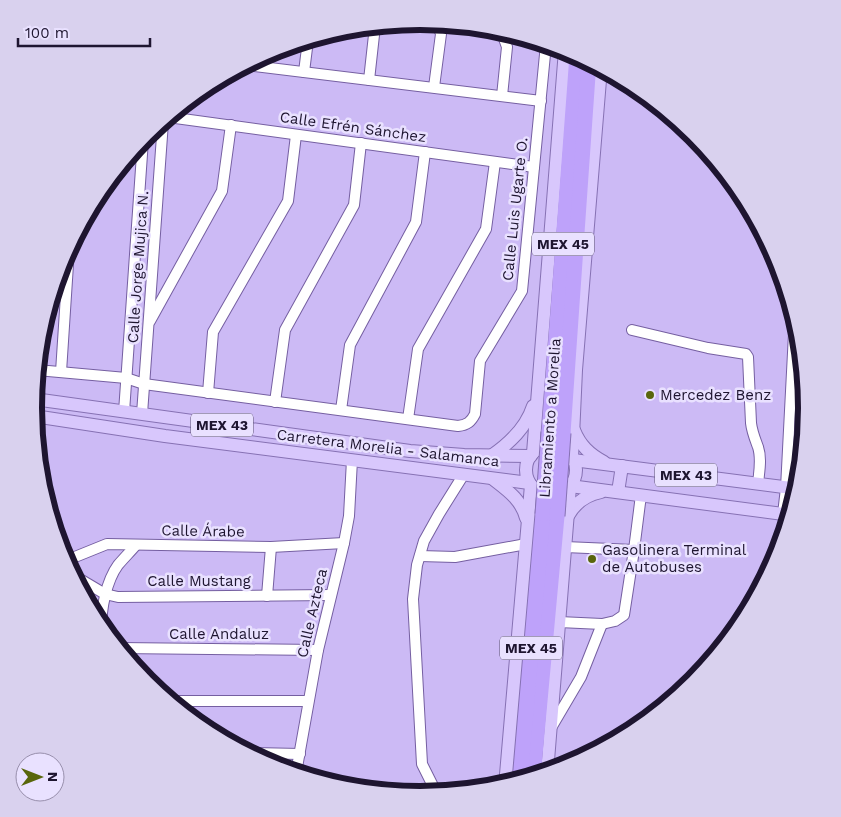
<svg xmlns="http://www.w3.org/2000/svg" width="841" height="817" viewBox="0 0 841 817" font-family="'Work Sans',sans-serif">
<rect width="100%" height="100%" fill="#ccbaf5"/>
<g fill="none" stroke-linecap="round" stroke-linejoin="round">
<g stroke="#755fa1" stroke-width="12">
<g id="minor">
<polyline points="501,30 507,47 502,96"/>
<polyline points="246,65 541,101"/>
<polyline points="304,72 308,40"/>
<polyline points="369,80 375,26"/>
<polyline points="434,87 441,34 437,23"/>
<polyline points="168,117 534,167"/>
<polyline points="150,321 222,191 231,125"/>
<path d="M632,330L708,348L746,354L748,357L751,423C752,432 755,439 758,447C762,459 759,472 758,484"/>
<path d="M37,370L126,378L144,384L458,426C467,425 471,422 475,414L480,361L522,291L546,44"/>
<polyline points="61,372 69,249"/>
<polyline points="208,393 213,332 288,201 296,135"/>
<polyline points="275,402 285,330 354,205 361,143"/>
<polyline points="341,410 350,345 416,222 425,152"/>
<polyline points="124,412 143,140"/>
<polyline points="142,414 163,122"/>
<polyline points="408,419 418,349 486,229 495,162"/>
<polyline points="783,514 786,488 795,314"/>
<polyline points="565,547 634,550"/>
<polyline points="420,556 455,557 526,544"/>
<polyline points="65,561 107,544 271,547 344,543"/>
<polyline points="73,575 105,594 118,597 331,595"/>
<polyline points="267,596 271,547"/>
<polyline points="559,622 602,624 615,621 624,615 634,550 641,495"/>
<path d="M102,628C100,610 107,580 118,565C124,558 130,552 136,545"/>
<polyline points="119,648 318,650"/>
<polyline points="169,701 308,701"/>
<polyline points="551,728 581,677 602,624"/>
<polyline points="248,753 300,754"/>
<polyline points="296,773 318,650 344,543 349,516 352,460"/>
<polyline points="442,794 434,788 422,764 413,599 417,565 424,541 439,514 464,474"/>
</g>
</g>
<g stroke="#8671b3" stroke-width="14">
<g id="major">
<polyline points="34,399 410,451 464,455 531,456"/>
<polyline points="34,416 165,436 529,483"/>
<path d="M574,430C580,445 589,454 604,462"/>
<circle cx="551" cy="470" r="25"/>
<polyline points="533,453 565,50"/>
<path d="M491,456C510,443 526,428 533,406"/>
<polyline points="572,458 576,370 601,68"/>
<polyline points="573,460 799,489"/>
<path d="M493,479C507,490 521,499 526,518"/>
<polyline points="570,486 791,515"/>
<polyline points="618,492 622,466"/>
<path d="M568,516C575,503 586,495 601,492"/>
<polyline points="547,773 570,487"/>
<polyline points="505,786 531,485"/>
</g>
</g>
<g stroke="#8671b3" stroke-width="17">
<g id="highway">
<polyline points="549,432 577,55"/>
<polyline points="563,433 589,61"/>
<polyline points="533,777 557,516"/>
<polyline points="520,781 543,514"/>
</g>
</g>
<use href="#minor" stroke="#fff" stroke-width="10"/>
<use href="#major" stroke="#d8c7fc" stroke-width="12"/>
<use href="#highway" stroke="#bea2fa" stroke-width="15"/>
<g stroke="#8671b3" stroke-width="17" stroke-linecap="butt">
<g id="highway-bridge">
<polyline points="543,514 549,432"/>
<polyline points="557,516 563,433"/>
</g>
</g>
<use href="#highway-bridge" stroke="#bea2fa" stroke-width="15"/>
</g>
<g fill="#59660c" stroke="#e9e1ff" stroke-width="2">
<circle cx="650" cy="395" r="5"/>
<circle cx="592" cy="559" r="5"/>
</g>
<g text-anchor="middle" stroke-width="5" stroke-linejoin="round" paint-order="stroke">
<g fill="#e9e1ff" stroke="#5b526e" stroke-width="1">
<rect x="532" y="232.5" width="62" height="23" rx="4"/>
<rect x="191" y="413.5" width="62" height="23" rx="4"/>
<rect x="655" y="463.5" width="62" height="23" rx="4"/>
<rect x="500" y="636.5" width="62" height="23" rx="4"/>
</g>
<g font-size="14" font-weight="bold" fill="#1e1530">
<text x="563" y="249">MEX 45</text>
<text x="222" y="430">MEX 43</text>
<text x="686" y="480">MEX 43</text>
<text x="531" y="653">MEX 45</text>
</g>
<g font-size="15" fill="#1e1530" stroke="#e9e1ff">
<text transform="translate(353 127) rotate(8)" y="5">Calle Efrén Sánchez</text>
<text transform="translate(515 209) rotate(-84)" y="5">Calle Luis Ugarte O.</text>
<text transform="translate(138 267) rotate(-86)" y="5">Calle Jorge Mujica N.</text>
<text transform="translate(550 418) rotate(-86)" y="5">Libramiento a Morelia</text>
<text transform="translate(388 448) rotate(7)" y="5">Carretera Morelia - Salamanca</text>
<text transform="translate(203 531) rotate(1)" y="5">Calle Árabe</text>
<text x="199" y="586">Calle Mustang</text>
<text transform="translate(312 613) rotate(-77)" y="5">Calle Azteca</text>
<text x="219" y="639">Calle Andaluz</text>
</g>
<g font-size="15" fill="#1e1530" stroke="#e9e1ff" text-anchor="start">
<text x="660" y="400">Mercedez Benz</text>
<text x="602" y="555">Gasolinera Terminal<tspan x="602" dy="17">de Autobuses</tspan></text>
</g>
</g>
<path d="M0 0H841V817H0ZM42 408a378 378 0 1 1 756 0a378 378 0 1 1-756 0Z" fill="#d9d1ee" fill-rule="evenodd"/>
<path fill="none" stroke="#1e1530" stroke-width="6" d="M42 408a378 378 0 1 1 756 0a378 378 0 1 1-756 0Z"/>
<g transform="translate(40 777) rotate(90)"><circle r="24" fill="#e9e1ff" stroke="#988fac"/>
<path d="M0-4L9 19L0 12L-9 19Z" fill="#59660c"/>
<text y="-8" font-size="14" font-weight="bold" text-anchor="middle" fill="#1e1530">N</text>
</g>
<path d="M18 38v8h132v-8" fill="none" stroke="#1e1530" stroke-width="2.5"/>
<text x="25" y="38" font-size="15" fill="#1e1530" stroke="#e9e1ff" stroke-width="4" paint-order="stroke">100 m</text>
</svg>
